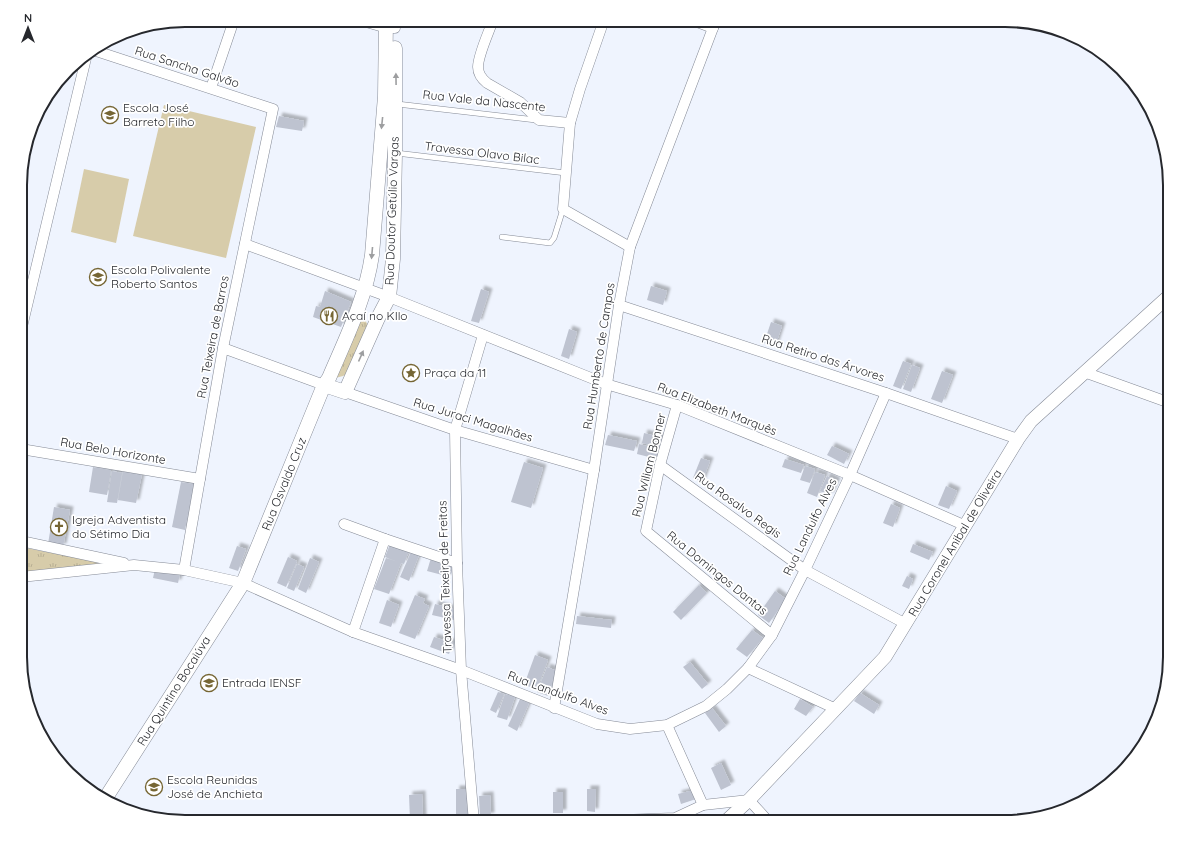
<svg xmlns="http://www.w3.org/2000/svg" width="1190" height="842" viewBox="0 0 1190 842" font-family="Quicksand,sans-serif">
<defs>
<pattern id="grass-tufts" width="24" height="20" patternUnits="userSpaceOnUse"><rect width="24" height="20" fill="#d7ccaa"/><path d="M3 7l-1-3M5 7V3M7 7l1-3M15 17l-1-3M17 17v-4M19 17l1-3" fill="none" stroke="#b8af93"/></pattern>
<filter id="shadow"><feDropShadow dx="3.5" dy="-3.5" stdDeviation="1" flood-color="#0004"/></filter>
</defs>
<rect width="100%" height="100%" fill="#eff4fe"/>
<g fill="url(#grass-tufts)">
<polygon points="363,314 367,324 367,329 348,373 343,376 335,378"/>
<polygon points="21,547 104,563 21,573"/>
</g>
<g fill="#d7ccaa">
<polygon points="164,105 256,127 226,258 133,236"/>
<polygon points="84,169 129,179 116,243 71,232"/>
</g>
<g fill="#bec3d0" filter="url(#shadow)">
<polygon points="279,116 304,121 302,131 276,127"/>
<polygon points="651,286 667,291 663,305 647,300"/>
<polygon points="481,289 489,292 479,323 471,321"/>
<polygon points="325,291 351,302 341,327 313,317 316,306 320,307"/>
<polygon points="771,322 782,326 775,347 764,343"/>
<polygon points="569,329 577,332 569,359 561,356"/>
<polygon points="903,361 911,364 901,389 893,386"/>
<polygon points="912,365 920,368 911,392 903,389"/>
<polygon points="942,371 953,375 942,403 931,399"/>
<polygon points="644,433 663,438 660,447 642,443"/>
<polygon points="608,435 637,441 634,451 605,445"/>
<polygon points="639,444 659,449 657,459 637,454"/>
<polygon points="832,446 849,454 844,464 827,455"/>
<polygon points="21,452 25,453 22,467 21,467"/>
<polygon points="701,458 710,461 702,482 693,478"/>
<polygon points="785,459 804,465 801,473 782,467"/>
<polygon points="524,462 543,468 531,508 511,502"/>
<polygon points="805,466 815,469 810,483 800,480"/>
<polygon points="93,467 111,470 107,495 89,492"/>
<polygon points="112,471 122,473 117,503 107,502"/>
<polygon points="123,471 142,474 136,503 118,500"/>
<polygon points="815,472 825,475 817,497 807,493"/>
<polygon points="827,476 837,481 830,496 820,491"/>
<polygon points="181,482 194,484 185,530 172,527"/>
<polygon points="946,486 957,491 949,509 938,505"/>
<polygon points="891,504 900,508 893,527 883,523"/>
<polygon points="54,507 70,510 63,547 48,544"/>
<polygon points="390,544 409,551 404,564 401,563 389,594 374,589 386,558 398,562 385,557"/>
<polygon points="913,544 933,552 929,560 910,552"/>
<polygon points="237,546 246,549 238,571 229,568"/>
<polygon points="411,552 419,555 409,581 400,577"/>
<polygon points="288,557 297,561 286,587 277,583"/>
<polygon points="310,558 319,562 306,593 298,589"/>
<polygon points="431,558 454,564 450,577 427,571"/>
<polygon points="297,564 304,567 294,591 287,588"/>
<polygon points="155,569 180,574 178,583 153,578"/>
<polygon points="907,576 913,579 909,589 902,586"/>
<polygon points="699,585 707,593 681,620 673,612"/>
<polygon points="775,591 786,599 769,623 758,615"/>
<polygon points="415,595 425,599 423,603 429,606 415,639 399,633"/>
<polygon points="387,600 399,605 391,627 379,623"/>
<polygon points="435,604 456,610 454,620 432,615"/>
<polygon points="577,616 612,620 611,628 576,624"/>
<polygon points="752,630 763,638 747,657 736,649"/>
<polygon points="434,637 453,643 449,654 430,647"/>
<polygon points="535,655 548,660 537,689 524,685"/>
<polygon points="690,662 708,684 702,689 683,667"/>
<polygon points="547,667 557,671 548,696 537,692"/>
<polygon points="498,692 504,694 496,713 490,710"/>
<polygon points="860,693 879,705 874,714 854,701"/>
<polygon points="505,694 515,697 507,720 497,717"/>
<polygon points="520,699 529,703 517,731 508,726"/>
<polygon points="800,699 813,707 806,716 794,709"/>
<polygon points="712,708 726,726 719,732 705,713"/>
<polygon points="721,763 731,785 721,790 711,768"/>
<polygon points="456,789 467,789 468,816 456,817"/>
<polygon points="587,789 596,789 595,812 587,811"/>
<polygon points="694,790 696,799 681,804 678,794"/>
<rect x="553" y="792" width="10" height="21"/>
<polygon points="422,794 423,820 410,820 409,795"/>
<polygon points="490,795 491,816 480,817 479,796"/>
</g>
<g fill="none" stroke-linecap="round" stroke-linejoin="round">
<g stroke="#858a96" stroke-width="6">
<g id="service">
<polyline points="397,104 536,120"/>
<polyline points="396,153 566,173"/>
<polyline points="502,237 550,243 554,238 563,209"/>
</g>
</g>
<g stroke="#858a96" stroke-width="11">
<g id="minor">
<polyline points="359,20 387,28 395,28"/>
<path d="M493,20C489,32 478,55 478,67C478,73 482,79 487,83L520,102L539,120L570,123"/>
<polyline points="604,20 580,89 570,123 563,209 630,247"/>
<polyline points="692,20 713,28"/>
<polyline points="93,50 273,109 223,348 184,570"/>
<polyline points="211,88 234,20"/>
<polyline points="245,244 389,297 606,384 677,405 850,475 966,526"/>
<polyline points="619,305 886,393 1018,439"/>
<polyline points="21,331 87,54"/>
<polyline points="223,348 324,385"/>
<polyline points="1084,372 1170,403"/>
<polyline points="345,392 455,430 594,470"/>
<polyline points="677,405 660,465 646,531 772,635"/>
<polyline points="21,449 200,479"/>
<polyline points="660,465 805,570 906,624"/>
<polyline points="344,524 385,539 457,563"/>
<polyline points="21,541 124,563"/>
<polyline points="21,577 134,565 184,570 243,583 353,632 461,670 597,724 630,729 667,725 706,706 727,689 748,668 772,635 805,570 850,475 886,393"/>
<polyline points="353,632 385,539"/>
<polyline points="748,668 836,709"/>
<polyline points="554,708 594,470 619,305 630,247 716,20"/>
<polyline points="667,725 703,805"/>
<polyline points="474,822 461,670 457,563 455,430 483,335"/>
<polyline points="565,822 675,818 703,805 749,800 769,822"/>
</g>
</g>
<g stroke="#858a96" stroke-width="14">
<g id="tertiary">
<polyline points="128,811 132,813"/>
<polyline points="725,822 749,800 885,657 1018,439 1031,421 1170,295"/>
</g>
</g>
<g stroke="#858a96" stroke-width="15">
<g id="secondary">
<polyline points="324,385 345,392 346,390 378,318 389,297 393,259 395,153 395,48"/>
<path d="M105,799L243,583L324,385L329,378C346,338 366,298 372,255L385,96L386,20"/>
</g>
</g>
<use href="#service" stroke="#fff" stroke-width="5"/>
<use href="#minor" stroke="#fff" stroke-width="10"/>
<use href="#tertiary" stroke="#fff" stroke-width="13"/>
<use href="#secondary" stroke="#fff" stroke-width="14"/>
</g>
<defs><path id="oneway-solid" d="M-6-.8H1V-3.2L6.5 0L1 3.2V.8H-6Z"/></defs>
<g fill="#9d9ea0">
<use href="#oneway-solid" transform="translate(396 79) rotate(-91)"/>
<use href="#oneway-solid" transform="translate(382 123) rotate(96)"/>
<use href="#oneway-solid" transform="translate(372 253) rotate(95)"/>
<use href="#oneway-solid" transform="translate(361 356) rotate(-66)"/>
</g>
<defs>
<g id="school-ring" transform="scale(0.9)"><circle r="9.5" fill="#fff" stroke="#766634" stroke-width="1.5"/><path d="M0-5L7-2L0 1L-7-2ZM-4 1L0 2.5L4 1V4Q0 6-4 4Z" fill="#766634"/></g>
<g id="restaurant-ring" transform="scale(0.9)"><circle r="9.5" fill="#fff" stroke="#766634" stroke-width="1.5"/><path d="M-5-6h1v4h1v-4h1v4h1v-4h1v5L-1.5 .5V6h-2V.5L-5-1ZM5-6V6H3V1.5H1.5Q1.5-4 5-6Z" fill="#766634"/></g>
<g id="sight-ring" transform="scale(0.9)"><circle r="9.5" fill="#fff" stroke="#766634" stroke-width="1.5"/><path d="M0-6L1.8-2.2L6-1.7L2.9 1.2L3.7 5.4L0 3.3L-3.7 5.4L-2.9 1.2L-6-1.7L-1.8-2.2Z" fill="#766634"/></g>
<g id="church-ring" transform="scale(0.9)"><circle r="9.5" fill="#fff" stroke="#766634" stroke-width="1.5"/><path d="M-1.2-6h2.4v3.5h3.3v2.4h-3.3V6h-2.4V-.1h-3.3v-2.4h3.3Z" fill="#766634"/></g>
</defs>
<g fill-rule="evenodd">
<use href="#school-ring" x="110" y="115"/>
<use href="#school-ring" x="98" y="277"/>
<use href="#restaurant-ring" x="329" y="316"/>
<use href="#sight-ring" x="411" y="373"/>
<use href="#church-ring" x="59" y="527"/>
<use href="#school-ring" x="209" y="683"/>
<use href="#school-ring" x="154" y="787"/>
</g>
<g text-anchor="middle" stroke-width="3.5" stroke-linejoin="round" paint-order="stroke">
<g font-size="12" fill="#26282d" stroke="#fff">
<text transform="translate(187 67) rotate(18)" y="4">Rua Sancha Galvão</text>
<text transform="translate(484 101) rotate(6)" y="4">Rua Vale da Nascente</text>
<text transform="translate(482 153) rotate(7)" y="4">Travessa Olavo Bilac</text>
<text transform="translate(392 211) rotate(-88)" y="4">Rua Doutor Getúlio Vargas</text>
<text transform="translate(213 337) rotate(-79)" y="4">Rua Teixeira de Barros</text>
<text transform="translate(599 356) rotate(-81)" y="4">Rua Humberto de Campos</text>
<text transform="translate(823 358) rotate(18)" y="4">Rua Retiro das Árvores</text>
<text transform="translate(717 409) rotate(21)" y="4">Rua Elizabeth Marquês</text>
<text transform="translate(473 420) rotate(17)" y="4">Rua Juraci Magalhães</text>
<text transform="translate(113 451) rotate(10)" y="4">Rua Belo Horizonte</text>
<text transform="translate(649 465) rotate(-76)" y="4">Rua Wiliam Bonner</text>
<text transform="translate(284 484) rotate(-68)" y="4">Rua Osvaldo Cruz</text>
<text transform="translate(738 505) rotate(36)" y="4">Rua Rosalvo Regis</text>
<text transform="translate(810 527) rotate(-64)" y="4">Rua Landulfo Alves</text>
<text transform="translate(955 543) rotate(-59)" y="4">Rua Coronel Anibal de Oliveira</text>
<text transform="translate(717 573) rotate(39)" y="4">Rua Domingos Dantas</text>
<text transform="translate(445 577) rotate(-92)" y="4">Travessa Teixeira de Freitas</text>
<text transform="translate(174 691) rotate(-58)" y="4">Rua Quintino Bocaiúva</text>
<text transform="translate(558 693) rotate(20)" y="4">Rua Landulfo Alves</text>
</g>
<g font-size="12" fill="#26282d" stroke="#fff" text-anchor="start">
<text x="123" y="112">Escola José<tspan x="123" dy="14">Barreto Filho</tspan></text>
<text x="111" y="274">Escola Polivalente<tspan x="111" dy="14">Roberto Santos</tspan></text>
<text x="342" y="320">Açaí no KIlo</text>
<text x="424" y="377">Praça da 11</text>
<text x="72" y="524">Igreja Adventista<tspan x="72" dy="14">do Sétimo Dia</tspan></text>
<text x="222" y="687">Entrada IENSF</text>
<text x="167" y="784">Escola Reunidas<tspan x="167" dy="14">José de Anchieta</tspan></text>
</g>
</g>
<path d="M0 0H1190V842H0ZM185 27H1005A158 158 0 0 1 1163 185V657A158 158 0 0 1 1005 815H185A158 158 0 0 1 27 657V185A158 158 0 0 1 185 27Z" fill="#fff" fill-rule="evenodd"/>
<path fill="none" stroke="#26282d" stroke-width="2" d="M185 27H1005A158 158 0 0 1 1163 185V657A158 158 0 0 1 1005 815H185A158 158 0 0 1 27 657V185A158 158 0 0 1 185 27Z"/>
<g transform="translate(28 28)" stroke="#ffffff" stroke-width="3" paint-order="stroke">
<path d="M0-3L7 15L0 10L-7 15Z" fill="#26282d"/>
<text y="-6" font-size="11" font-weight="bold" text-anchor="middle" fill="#26282d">N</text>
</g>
</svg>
